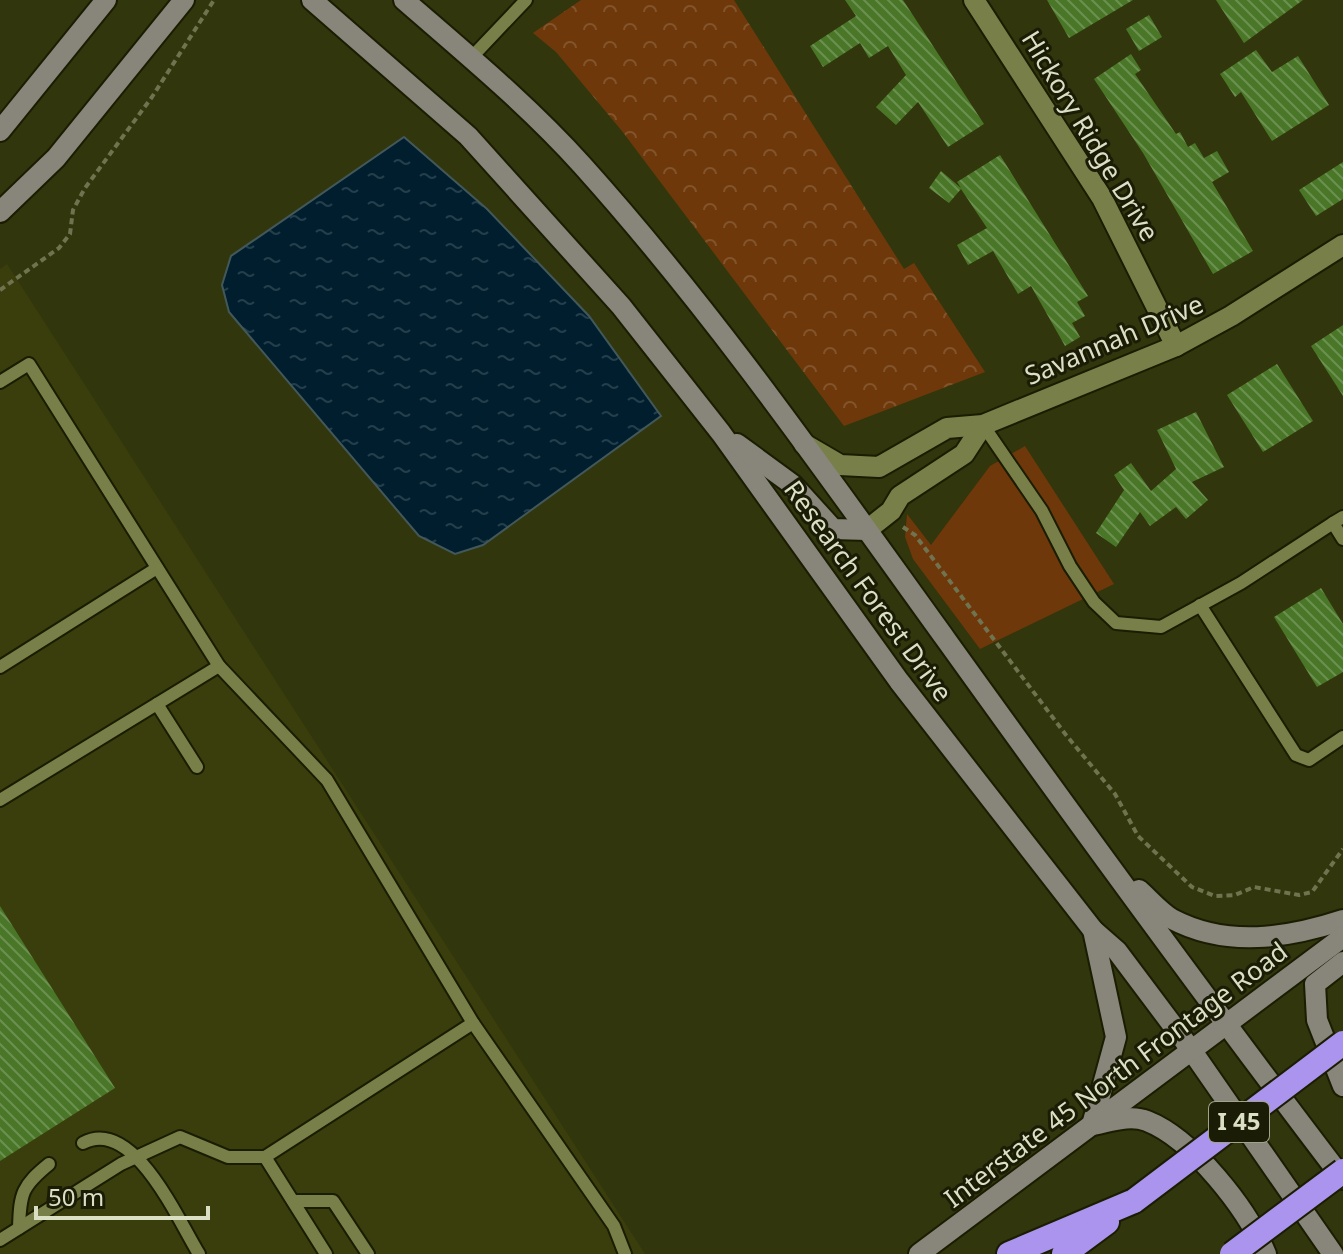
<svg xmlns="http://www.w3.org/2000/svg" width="1343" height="1254" viewBox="0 0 1343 1254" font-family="'Noto Sans',sans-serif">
<defs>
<pattern id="forest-crowns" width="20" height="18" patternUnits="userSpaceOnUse" patternTransform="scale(2)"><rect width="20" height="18" fill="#6e380a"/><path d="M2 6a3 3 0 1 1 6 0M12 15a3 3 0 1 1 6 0" fill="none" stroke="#82542c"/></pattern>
<pattern id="water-ripples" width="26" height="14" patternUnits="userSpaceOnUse" patternTransform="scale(2)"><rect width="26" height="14" fill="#001e2e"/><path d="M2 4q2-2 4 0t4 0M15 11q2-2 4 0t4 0" fill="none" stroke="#253e4b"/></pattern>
<pattern id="building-back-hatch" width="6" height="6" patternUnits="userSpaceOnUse" patternTransform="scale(2)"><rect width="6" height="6" fill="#497727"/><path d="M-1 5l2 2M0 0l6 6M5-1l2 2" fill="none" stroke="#6b904f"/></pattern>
</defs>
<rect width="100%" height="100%" fill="#32360c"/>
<polygon fill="#3a3e0c" points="7,264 645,1254 0,1254 0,269"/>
<polygon fill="#6e380a" points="1025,446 1114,584 980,649 913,559 905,537 907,514 931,545 990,466"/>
<polygon fill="url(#forest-crowns)" points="581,0 734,0 904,269 914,263 985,372 844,426 622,131 556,52 533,33"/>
<polygon fill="url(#water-ripples)" stroke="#42585b" stroke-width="2" points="404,137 487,209 589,316 661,416 483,545 455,554 419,536 229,312 222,285 231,256"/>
<g fill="url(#building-back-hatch)">
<polygon points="845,0 903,0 984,124 948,147 918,102 896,125 876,107 906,75 888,46 869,58 860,43 823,67 810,46 856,16"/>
<polygon points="1047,0 1133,0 1069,38"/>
<polygon points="1216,0 1303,0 1244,43"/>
<polygon points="1149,15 1162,37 1139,51 1126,29"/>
<polygon points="1256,50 1272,72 1298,56 1329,105 1272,141 1241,92 1235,97 1220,74"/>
<polygon points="1131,54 1141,70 1135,74 1176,134 1180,132 1188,147 1195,143 1204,158 1217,151 1229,172 1212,182 1253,251 1213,274 1143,153 1094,79"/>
<polygon points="1000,155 1088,296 1077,302 1085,316 1072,323 1080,337 1065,346 1031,286 1018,294 993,251 968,265 957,245 987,228 961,189 949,203 929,188 941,171 961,188 957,182"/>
<polygon points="1343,162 1343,199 1316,216 1299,190"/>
<polygon points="1343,325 1343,396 1311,346"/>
<polygon points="1277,364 1313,421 1263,452 1227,395"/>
<polygon points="1196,412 1224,467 1192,482 1208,500 1186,519 1176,507 1150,526 1140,512 1116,547 1096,533 1124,490 1114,475 1131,463 1151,491 1176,469 1157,430"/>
<polygon points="1321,588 1343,624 1343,672 1317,687 1274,617"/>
<polygon points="0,906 115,1088 0,1161"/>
</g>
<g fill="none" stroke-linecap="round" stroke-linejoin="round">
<g stroke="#1a1d02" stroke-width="16">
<g id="lane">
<polyline points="471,58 526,0"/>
<polyline points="0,382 29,364 219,666 327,780 473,1023 614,1226 625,1254"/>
<polyline points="983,425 1042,511 1070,566 1094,602 1116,623 1161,627 1241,583 1333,523"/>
<polyline points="1343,517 1333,523 1343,539"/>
<polyline points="1200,605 1296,755 1309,760 1343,737"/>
<polyline points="0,667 157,568"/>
<polyline points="157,704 197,767"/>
<polyline points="0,800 219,666"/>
<path d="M83,1143C133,1116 178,1220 199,1254"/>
<polyline points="293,1201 333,1201 368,1254"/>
<path d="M19,1228C20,1193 22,1186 49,1164"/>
<polyline points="0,1240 121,1164 180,1137 228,1157 265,1157"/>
<polyline points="326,1254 265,1157 473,1023"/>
</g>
</g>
<g stroke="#1a1d02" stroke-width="24">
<g id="street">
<polyline points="974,0 1102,198 1176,346"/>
<polyline points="804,444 840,465 879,467 947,428 983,425 1176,346 1231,316 1343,245"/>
<polyline points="867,530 891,511 900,496 964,454 983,425"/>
</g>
</g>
<g stroke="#1a1d02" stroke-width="24">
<g id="secondary">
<polyline points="312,0 468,136 621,306 721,433 899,681 1093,930 1117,951 1192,1051 1333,1254"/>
<path d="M404,0C465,53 528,105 582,165C715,313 830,479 947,641C1077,822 1208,1002 1343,1179"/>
<polyline points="0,131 106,0"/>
<polyline points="0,212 56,158 184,0"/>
<polyline points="737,444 793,485 833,529 867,530"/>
<path d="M1139,890C1149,899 1161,913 1172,919C1227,948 1288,938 1343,920"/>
<path d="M1093,930L1116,1037L1092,1125C1109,1122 1130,1114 1147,1121C1193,1139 1248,1210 1266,1254"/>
<polyline points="1343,962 1315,984 1317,1020 1343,1086"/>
<polyline points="919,1254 1343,937"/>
</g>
</g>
<g stroke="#1a1d02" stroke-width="28">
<g id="highway">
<polyline points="1009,1254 1134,1201"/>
<polyline points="1064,1254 1107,1222"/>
</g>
</g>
<g stroke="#6f734f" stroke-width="4" stroke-dasharray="6 4" stroke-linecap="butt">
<polyline points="0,290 59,248 70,234 73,210 85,188 152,97 214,0"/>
<polyline points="903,527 915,535 1066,735 1115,794 1138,836 1192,887 1215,896 1235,895 1254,887 1299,895 1312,892 1343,849"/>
</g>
<use href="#lane" stroke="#797f49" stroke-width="12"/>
<use href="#street" stroke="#797f49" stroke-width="20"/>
<use href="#secondary" stroke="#88857a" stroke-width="20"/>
<use href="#highway" stroke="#aa94ed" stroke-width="24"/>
<g stroke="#1a1d02" stroke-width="28" stroke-linecap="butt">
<g id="highway-bridge">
<polyline points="1134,1201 1343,1043"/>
<polyline points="1232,1254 1343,1171"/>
</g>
</g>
<use href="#highway-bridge" stroke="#aa94ed" stroke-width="24"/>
</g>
<g text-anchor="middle" stroke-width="6" stroke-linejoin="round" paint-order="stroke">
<rect fill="#1a1c06" stroke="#a1a48a" stroke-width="2" x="1209" y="1102" width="60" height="40" rx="6"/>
<g font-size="24" font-weight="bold" fill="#dbdfc3">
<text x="1239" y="1130">I 45</text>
</g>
<g font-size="26" fill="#dbdfc3" stroke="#1a1c06">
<text transform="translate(1090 136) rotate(59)" y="9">Hickory Ridge Drive</text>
<text transform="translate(1114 340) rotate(-23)" y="9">Savannah Drive</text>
<text transform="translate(868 591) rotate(54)" y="9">Research Forest Drive</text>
<text transform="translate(1116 1075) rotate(-37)" y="9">Interstate 45 North Frontage Road</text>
</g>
</g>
<path d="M36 1206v12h172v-12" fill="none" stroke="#dbdfc3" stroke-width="4"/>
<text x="48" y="1206" font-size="24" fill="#dbdfc3" stroke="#1a1c06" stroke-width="6" paint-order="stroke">50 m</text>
</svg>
